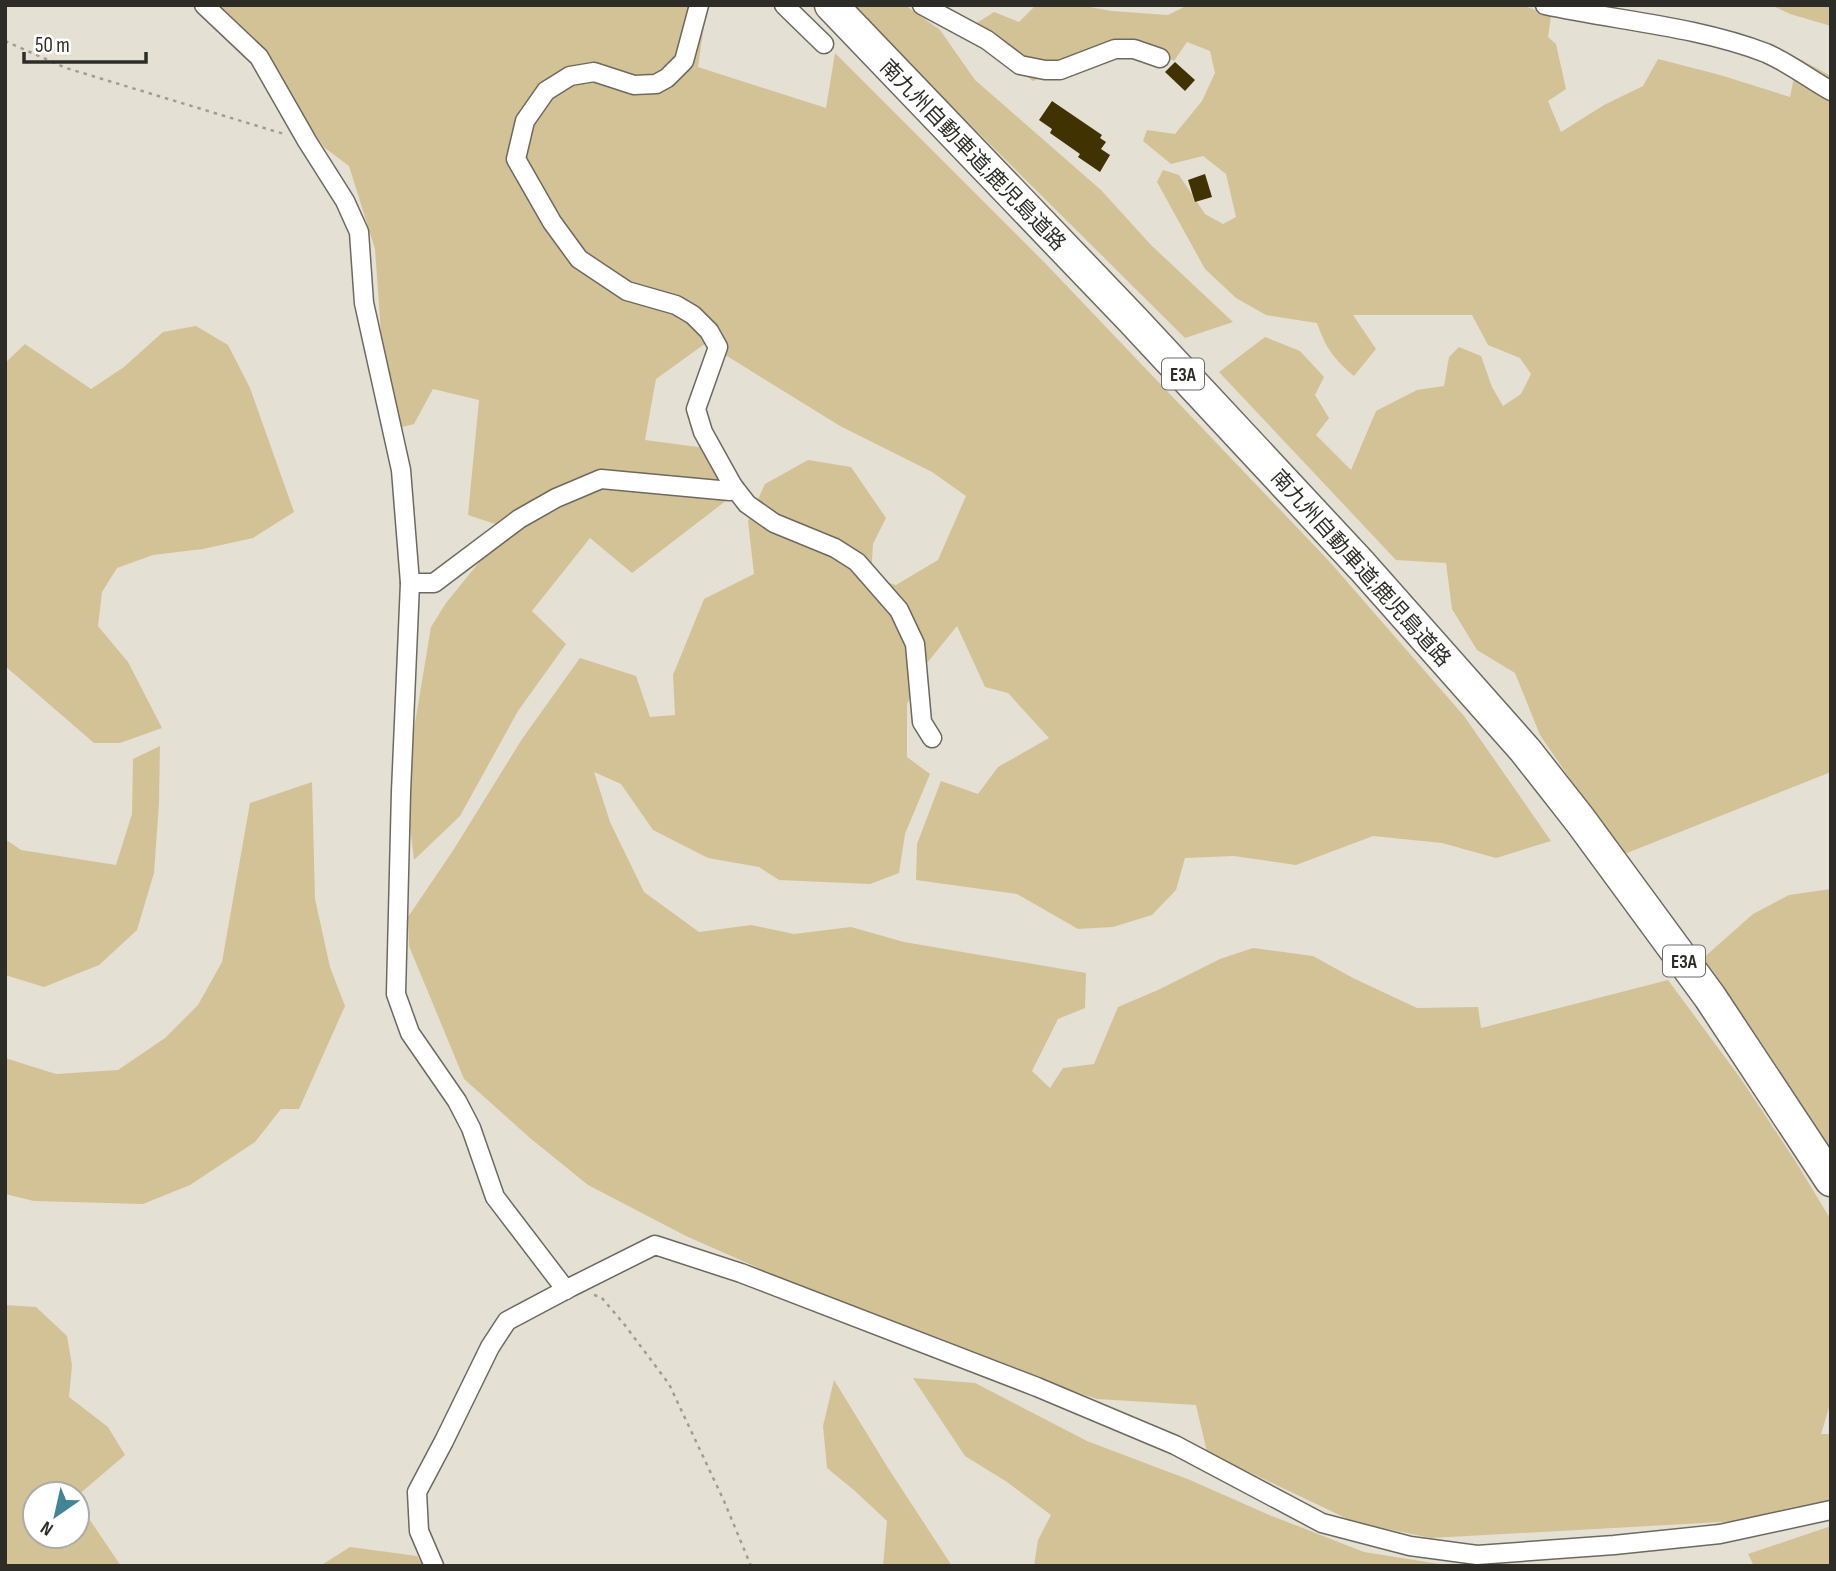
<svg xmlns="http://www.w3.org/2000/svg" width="1836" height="1571" viewBox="0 0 1836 1571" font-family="'Sofia Sans Condensed','Noto Sans JP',sans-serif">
<rect width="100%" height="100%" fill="#e4e0d4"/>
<g fill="#d3c296">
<polygon points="210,5 707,5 698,67 826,108 835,53 1045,263 1329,561 1464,716 1551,841 1496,858 1442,843 1373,836 1296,865 1234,856 1185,858 1176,890 1152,915 1113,927 1078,929 1017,894 916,880 917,844 941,781 978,794 998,767 1049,738 1008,693 985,687 957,626 923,668 907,704 907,757 930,774 905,834 899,873 870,884 779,880 759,867 708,858 653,830 621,784 594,772 610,822 644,892 699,932 751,925 794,934 851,927 904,942 1086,973 1085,1008 1058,1019 1032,1071 1050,1088 1063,1068 1094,1064 1118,1007 1158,990 1220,959 1253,948 1313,956 1353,978 1417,1008 1478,1007 1481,1028 1668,980 1741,1079 1796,1162 1831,1220 1831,1401 1821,1434 1831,1434 1831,1505 1794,1518 1431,1538 1354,1522 1207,1452 1196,1405 1097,1399 932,1345 686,1236 588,1185 530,1138 464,1079 409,946 408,917 454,849 522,739 580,658 636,676 650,717 675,715 673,675 704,599 754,574 748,521 765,484 808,460 851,467 886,518 873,544 871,577 896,585 938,560 966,496 932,472 840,426 706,343 656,379 645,440 713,449 727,500 632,573 590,538 532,611 566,644 518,711 460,816 414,860 410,826 409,759 431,627 446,603 507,528 468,515 479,400 433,389 414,424 388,431 375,249 349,166 325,148 280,87"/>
<polygon points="853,5 905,5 940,30 975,80 1101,190 1151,245 1233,322 1185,338 887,42"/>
<path d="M1034,5H1079L1112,11L1168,15L1188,5H1522L1551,16L1548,37L1556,44L1566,89L1548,101L1561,132L1604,105L1643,86L1658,59L1720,75L1790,97L1798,58L1831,76V772L1622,855L1540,735L1515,673L1477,650L1452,609L1446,563L1396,560L1219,372L1265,337L1300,351L1324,377L1315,395L1329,418L1316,435L1351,470L1376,411L1417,390L1444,386L1449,357L1459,347L1481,356L1492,387L1503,406L1521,394L1531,374L1520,358L1488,345L1472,315H1353L1376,349L1354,376C1334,359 1326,349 1317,323L1266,315L1236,298L1205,269L1157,182L1163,170L1179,175L1205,214L1223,224L1236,217L1226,174L1203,156L1171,164L1143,141L1147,130L1175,134L1202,101L1215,73L1210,51L1187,42L1174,61L1138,45L1033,81L966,30L994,12L1019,22L1034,7Z"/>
<polygon points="1771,5 1831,5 1831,26 1790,14"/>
<polygon points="196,326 228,345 250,388 294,512 253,538 203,549 153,555 117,568 102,592 98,626 128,662 162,728 120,743 94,743 5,666 5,363 25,344 91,389 124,367 163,332"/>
<polygon points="160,746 159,803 154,873 137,930 99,965 44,987 5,975 5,839 21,850 116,865 132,814 133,759"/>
<polygon points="312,782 315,899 330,967 345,1006 299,1109 281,1109 255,1142 190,1185 143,1204 34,1201 5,1194 5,1058 56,1074 118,1070 165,1038 198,1005 222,962 250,803"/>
<polygon points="1831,889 1831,1152 1701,960 1753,914 1789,895"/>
<polygon points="5,1305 36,1307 67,1336 72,1365 69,1397 108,1427 125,1455 77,1496 77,1494 35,1494 35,1536 77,1536 77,1501 121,1566 5,1566"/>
<polygon points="913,1378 975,1383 1087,1441 1190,1480 1267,1514 1364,1552 1452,1566 1034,1566 1038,1540 1051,1515 1007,1482 965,1456"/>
<polygon points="834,1380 888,1468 952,1566 883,1566 887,1521 855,1491 827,1468 823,1426"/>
<polygon points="1831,1526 1831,1566 1754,1566 1748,1554"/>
<polygon points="350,1547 417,1556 423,1566 320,1566"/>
</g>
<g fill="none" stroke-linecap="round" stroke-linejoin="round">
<polyline stroke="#84d1e5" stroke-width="5" points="1826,5 1831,7"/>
</g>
<g fill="#413202">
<polygon points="1175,62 1195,80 1185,91 1165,72"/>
<polygon points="1052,101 1102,135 1100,138 1106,142 1101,149 1110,155 1100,172 1078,157 1080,154 1050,133 1052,129 1039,120"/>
<polygon points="1205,174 1212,197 1195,202 1188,180"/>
</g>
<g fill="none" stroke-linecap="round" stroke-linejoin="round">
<g stroke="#6d695f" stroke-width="21">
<g id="street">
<polyline points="204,5 259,57 307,141 345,201 359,232 364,303 401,470 410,583 401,792 396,994 410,1033 457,1101 471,1128 495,1197 566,1290"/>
<polyline points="784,5 824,44"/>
<polyline points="922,5 987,40 1020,65 1045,70 1060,70 1115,49 1134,49 1160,58"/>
<path d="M1545,5C1619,21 1695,26 1766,53C1787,62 1810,79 1831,91"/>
<polyline points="733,486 747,504 774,523 835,548 857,562 899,610 915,644 922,722 932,738"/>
<polyline points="410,583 434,583 519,519 556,498 601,479 730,491 733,486 703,432 696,409 718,347 709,331 693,315 676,305 627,291 579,259 552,222 516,159 525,121 546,91 570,76 594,72 634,85 656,84 667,78 684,61 699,5"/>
<polyline points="434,1566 419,1531 417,1492 444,1441 490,1347 507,1321 571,1287 655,1245 741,1273 1037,1387 1175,1445 1322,1523 1410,1546 1477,1555 1614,1545 1720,1534 1831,1510"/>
</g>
</g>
<g stroke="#6d695f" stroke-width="35">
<polyline id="highway" points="831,5 1132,319 1362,566 1525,750 1580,820 1710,997 1831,1180"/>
</g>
<g stroke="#a09d94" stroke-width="2.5" stroke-dasharray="3.5 5" stroke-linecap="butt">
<polyline points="5,41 66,68 284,134"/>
<polyline points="594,1295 601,1297 624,1324 669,1384 724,1501 751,1566"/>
</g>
<use href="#street" stroke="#fff" stroke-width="18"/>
<use href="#highway" stroke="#fff" stroke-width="32"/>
</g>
<g text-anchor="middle" stroke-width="7" stroke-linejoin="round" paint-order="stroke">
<g fill="#fff" stroke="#6c6b68" stroke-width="2">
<rect x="1162" y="358.5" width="42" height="31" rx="5"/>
<rect x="1663" y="945.5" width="42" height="31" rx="5"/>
</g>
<g font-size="19" font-weight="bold" fill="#2d2c27">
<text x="1183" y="381">E3A</text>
<text x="1684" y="968">E3A</text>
</g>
<g font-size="21" fill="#2d2c27" stroke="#fff">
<text transform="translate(973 155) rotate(46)" y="7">南九州自動車道;鹿児島道路</text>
<text transform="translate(1361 568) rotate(48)" y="7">南九州自動車道;鹿児島道路</text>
</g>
</g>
<rect width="1836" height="1571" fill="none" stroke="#2d2c27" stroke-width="14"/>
<g transform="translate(56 1515) rotate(214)"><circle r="33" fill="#ffffff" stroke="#ababa9" stroke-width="2"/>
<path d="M0-5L12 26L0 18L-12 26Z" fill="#438596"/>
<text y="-10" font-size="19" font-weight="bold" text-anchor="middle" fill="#2d2c27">N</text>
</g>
<path d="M24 52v10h122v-10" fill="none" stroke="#2d2c27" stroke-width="3.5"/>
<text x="35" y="52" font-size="21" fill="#2d2c27" stroke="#ffffff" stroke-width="5" paint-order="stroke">50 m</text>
</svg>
